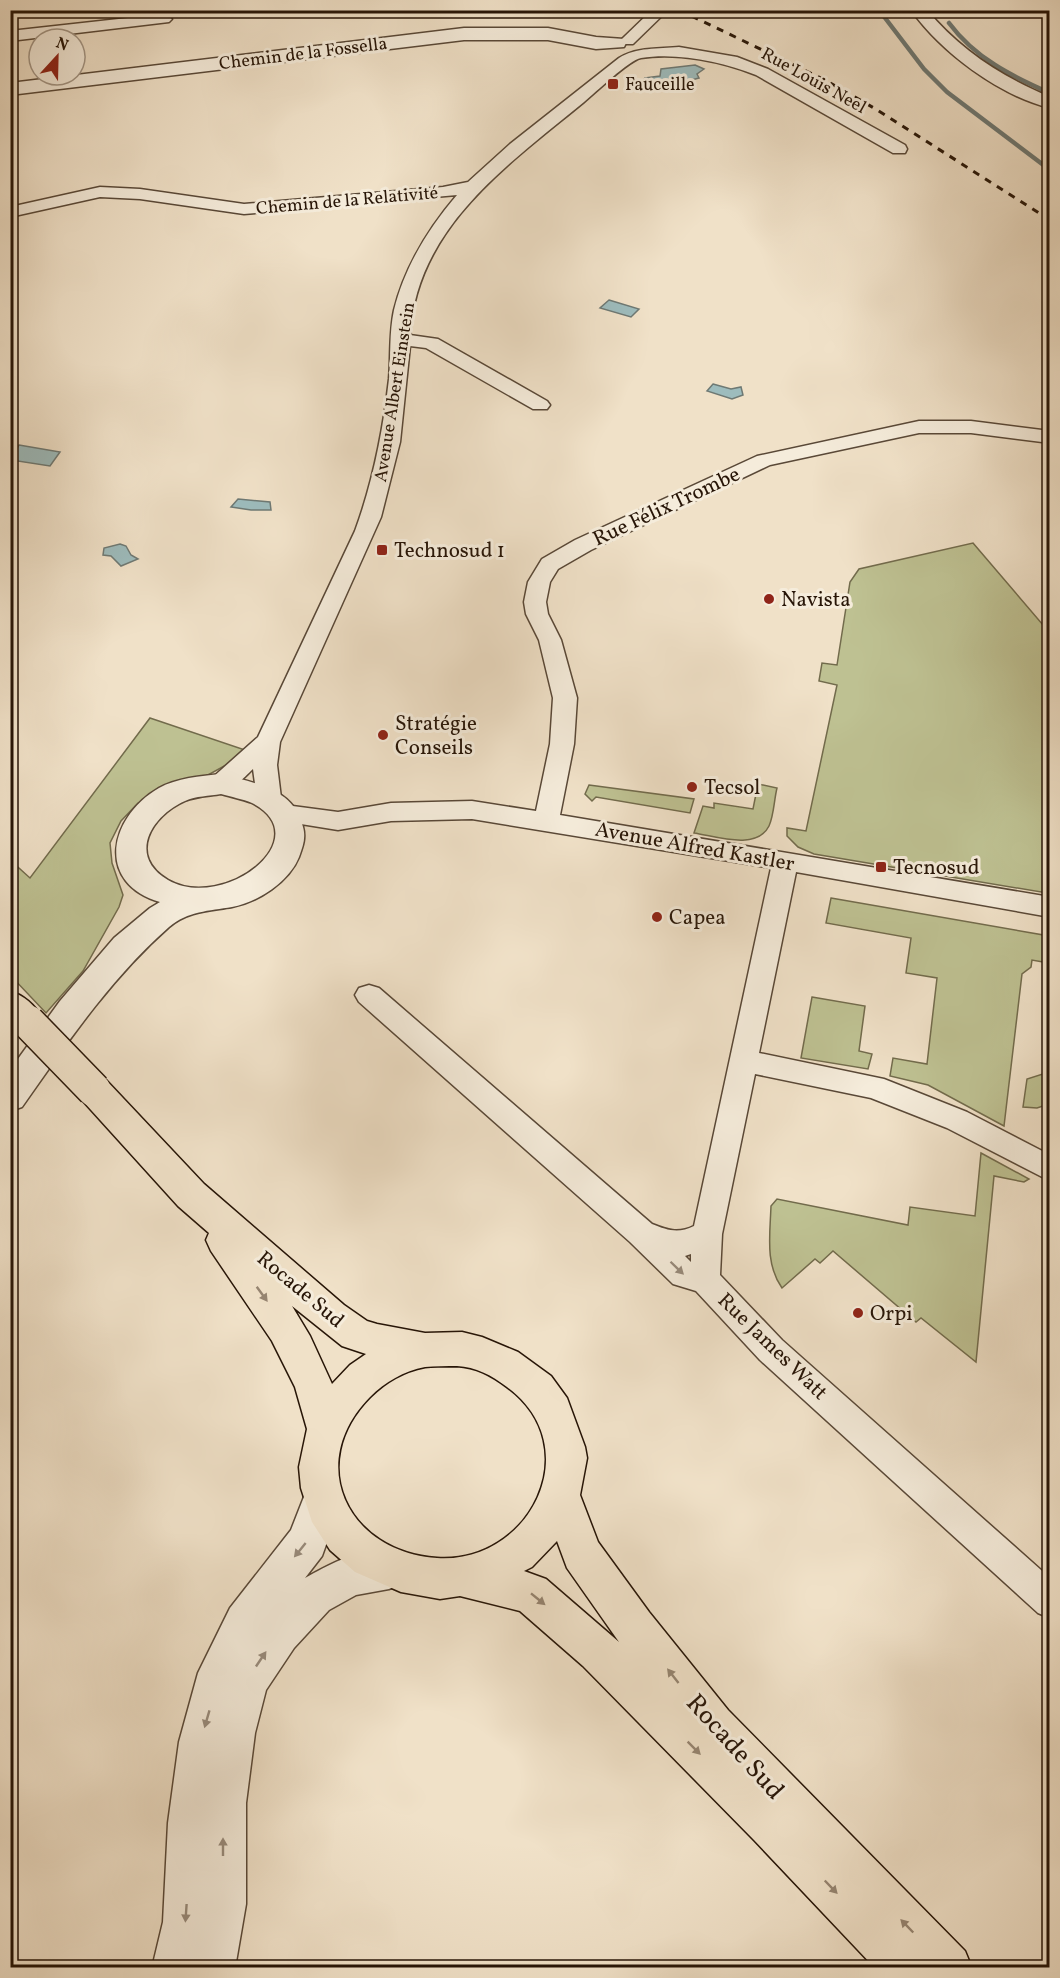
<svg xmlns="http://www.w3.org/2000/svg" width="1060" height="1978" viewBox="0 0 1060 1978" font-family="Vollkorn,serif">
<rect width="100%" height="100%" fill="#f0e1c8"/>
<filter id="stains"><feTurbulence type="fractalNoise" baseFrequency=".00333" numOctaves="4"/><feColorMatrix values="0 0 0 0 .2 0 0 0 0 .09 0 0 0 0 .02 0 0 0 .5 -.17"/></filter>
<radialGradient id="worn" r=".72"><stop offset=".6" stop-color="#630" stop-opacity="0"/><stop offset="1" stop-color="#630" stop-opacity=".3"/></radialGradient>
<g fill="#bec192" stroke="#726b4c" stroke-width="1.5">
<polygon points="973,543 1049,632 1050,876 1047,893 814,854 798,847 787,836 787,828 806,831 837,685 819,681 822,663 837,665 850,582 859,569"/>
<polygon points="150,718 245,750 228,764 208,775 175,785 138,803 121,821 110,843 112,863 123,895 119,907 83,971 46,1013 11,976 10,860 30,878"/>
<path d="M758,784L777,788C774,800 774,815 769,826C757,851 715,836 694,833L703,806L714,808V803L753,809Z"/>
<polygon points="589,785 694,799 690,813 596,797 592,801 585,794"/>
<polygon points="831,898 1049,936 1049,963 1032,960 1031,967 1022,974 1004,1126 928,1085 890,1076 893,1058 927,1064 937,978 906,973 911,938 826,923"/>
<polygon points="812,997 865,1006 859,1051 872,1054 868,1069 801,1058"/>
<polygon points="1049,1072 1049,1104 1037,1108 1023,1107 1027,1079"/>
<path d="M981,1153L1029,1179L1024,1182L994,1176L976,1362L921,1318L916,1322L833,1251L820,1263L815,1259L782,1288C765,1264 770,1235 771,1206L777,1199L908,1225L910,1207L975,1216Z"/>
</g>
<g fill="#9dbcbd" stroke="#6e7974" stroke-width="1.5">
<path d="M695,65L704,69L697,74L699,78L688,81L692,85L672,92C661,86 649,88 642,82L645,78L660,76L661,69Z"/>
<polygon points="609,300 639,309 631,317 600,308"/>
<polygon points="713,384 731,389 741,387 743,395 732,399 707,391"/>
<polygon points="19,445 60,452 50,466 11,460"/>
<polygon points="238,499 270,502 271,510 251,510 231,507"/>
<polygon points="120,544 126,546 131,555 138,559 121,566 111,556 103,555 104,548"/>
</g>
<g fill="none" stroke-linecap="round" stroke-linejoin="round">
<g stroke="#6e7974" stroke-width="4.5">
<polyline points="879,10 924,69 947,92 1050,170"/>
<path d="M949,23C975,58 1011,76 1050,93"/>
</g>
<g stroke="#594837" stroke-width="3">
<g id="minor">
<polygon points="652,10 668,10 633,44 623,44 620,41 623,38"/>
<path d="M911,10H927C960,50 1002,77 1050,97V108C998,95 941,52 911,10Z"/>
<polygon points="164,14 172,19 169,22 10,41 10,31"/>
<path d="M679,47L737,57L768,69L905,145L907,149L905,153H893L756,75C723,62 677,52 641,58C629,60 595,93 584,102C509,164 416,227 410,335L438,339L547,401L550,405L547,409H533L426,348L410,346L400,442L381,517L280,742L277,765L281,798L278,804L269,807L260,804L257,798L253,769C241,780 230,795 212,790L209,784L212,778L258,737L355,531C373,482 383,431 389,379C391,356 389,333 394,310C405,266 428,229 457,195L244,214L140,199L100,197L10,217V207L100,187L140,189L244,204L443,187L468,182L510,144L619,58C636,47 658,49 679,47Z"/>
<path d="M919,421H971L1050,431V443L971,433H919L770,465L591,550L558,569L550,582L546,602L548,614L561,640L577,698L574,744L560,815L1050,897V917L796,872L759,1053L884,1079L967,1112L1050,1155V1181L947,1128L871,1098L755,1074L722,1234L720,1275L782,1340L1050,1578V1618L1038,1613L760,1360L696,1291L673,1284L630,1242L359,1002L355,995L359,988L369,985L379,988L652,1224C667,1230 678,1234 694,1226L771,868L472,819L391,821L338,830L276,820L273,814L276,808L285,805L338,812L391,803L472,801L536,811L550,744L553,698L539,640L526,614L524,602L528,582L542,559L575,540L757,456ZM691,1254V1262L685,1256Z"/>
</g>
</g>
<g stroke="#594837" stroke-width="3">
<g id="tertiary">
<polygon points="464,28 548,28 596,37 624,39 626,43 624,47 596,49 548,40 464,40 10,95 10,83"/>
<path d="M221,774C254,783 294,788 303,827C306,838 303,846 299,857C289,882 258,902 232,907C209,911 188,911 169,927C110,979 67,1043 22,1107L10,1111V1070L60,1001L114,938L150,908L160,902C95,883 109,817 159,788C177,778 200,776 221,774ZM221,794C231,797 243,799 252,803C320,838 224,912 168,880C127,856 151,816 185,801C196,796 209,796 221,794Z"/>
<path d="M323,1478L337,1484L343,1497L322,1556L305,1578C334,1562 370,1541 404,1555L410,1569L404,1583L389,1589L356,1595L329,1610L294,1648L266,1690L255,1733L246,1803V1904L235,1968H152L163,1922L168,1823L179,1742L198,1673L230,1608L291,1530L309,1484Z"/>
</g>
</g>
<g stroke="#271507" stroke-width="3">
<g id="primary">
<path d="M10,991C26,996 37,1008 45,1022L40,1031C28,1035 20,1035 10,1025Z"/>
<path d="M94,1076L106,1080L204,1184L344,1305L367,1321L377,1324L425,1333L462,1332L482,1337L518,1352L551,1376L567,1398L585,1447L587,1458L580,1495L598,1542L649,1612L728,1710L965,1951L972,1968H875L754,1840L583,1666L520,1611L460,1596L440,1599L401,1592L355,1572L330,1550L312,1522L301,1488L299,1467L307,1429L295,1387L272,1341L211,1251L206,1240L209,1233L178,1206L82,1100L77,1090L82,1080ZM292,1306L342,1346L366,1354L350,1365L332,1384L310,1336ZM457,1366C476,1367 491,1375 507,1387C589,1447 530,1564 437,1558C348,1552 304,1464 370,1397C385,1382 404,1371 425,1367C435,1366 447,1366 457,1366ZM557,1541L567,1568L619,1642L546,1579L524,1571L532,1567Z"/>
</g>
</g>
<use href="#minor" fill="#f5ecdb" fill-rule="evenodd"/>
<use href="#tertiary" fill="#f5ecdb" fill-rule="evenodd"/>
<use href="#primary" fill="#f0e1c8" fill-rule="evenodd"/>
<polyline stroke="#271507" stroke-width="3" stroke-dasharray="7 7" stroke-linecap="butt" points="679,10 825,80 874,108 1050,220"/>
<g stroke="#271507" stroke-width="36" stroke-linecap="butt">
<polyline id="primary-bridge" points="28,1022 94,1090"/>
</g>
<use href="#primary-bridge" stroke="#f0e1c8" stroke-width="33"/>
</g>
<defs><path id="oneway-solid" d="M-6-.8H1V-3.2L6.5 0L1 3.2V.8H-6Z" transform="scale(1.5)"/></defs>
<g fill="#988b7c">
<use href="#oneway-solid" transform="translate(677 1268) rotate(44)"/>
<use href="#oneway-solid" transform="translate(300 1550) rotate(129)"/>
<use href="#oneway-solid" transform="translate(261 1659) rotate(-56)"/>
<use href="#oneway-solid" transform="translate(207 1719) rotate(106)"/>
<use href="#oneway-solid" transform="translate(223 1847) rotate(-90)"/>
<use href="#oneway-solid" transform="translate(186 1913) rotate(94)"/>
</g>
<g fill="#968571">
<use href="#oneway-solid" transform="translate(262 1294) rotate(54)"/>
<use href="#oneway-solid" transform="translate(538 1599) rotate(39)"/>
<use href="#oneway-solid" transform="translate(673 1676) rotate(-128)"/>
<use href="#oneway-solid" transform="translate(694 1748) rotate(45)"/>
<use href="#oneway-solid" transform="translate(831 1887) rotate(46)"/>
<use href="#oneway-solid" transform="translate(907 1926) rotate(-134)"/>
</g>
<g fill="#8f2418" stroke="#f5ecdb" stroke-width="2">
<rect x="607" y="78" width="12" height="12" rx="3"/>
<rect x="376" y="544" width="12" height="12" rx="3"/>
<circle cx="769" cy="599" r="6"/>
<circle cx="383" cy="735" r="6"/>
<circle cx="692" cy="787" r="6"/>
<rect x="875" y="861" width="12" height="12" rx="3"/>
<circle cx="657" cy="917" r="6"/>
<circle cx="858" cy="1313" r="6"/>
</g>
<g text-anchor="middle" stroke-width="6" stroke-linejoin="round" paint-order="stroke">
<g font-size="18" fill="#271507" stroke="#f5ecdb">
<text transform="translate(303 53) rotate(-7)" y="6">Chemin de la Fossella</text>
<text transform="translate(814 80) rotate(29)" y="6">Rue Louis Neel</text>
<text transform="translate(347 200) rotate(-5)" y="6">Chemin de la Relativité</text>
<text transform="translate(394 392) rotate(-81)" y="6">Avenue Albert Einstein</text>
</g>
<g font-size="18" fill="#271507" stroke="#f5ecdb" text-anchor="start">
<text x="625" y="90">Fauceille</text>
</g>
<g font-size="21" fill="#271507" stroke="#f5ecdb">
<text transform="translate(666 506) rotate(-25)" y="7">Rue Félix Trombe</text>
<text transform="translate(695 846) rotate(10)" y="7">Avenue Alfred Kastler</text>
<text transform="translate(301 1289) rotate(40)" y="7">Rocade Sud</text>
<text transform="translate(773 1346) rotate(44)" y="7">Rue James Watt</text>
</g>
<g font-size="21" fill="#271507" stroke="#f5ecdb" text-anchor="start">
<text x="394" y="557">Technosud 1</text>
<text x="781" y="606">Navista</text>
<text x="395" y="730">Stratégie<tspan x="395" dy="24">Conseils</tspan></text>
<text x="704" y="794">Tecsol</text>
<text x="893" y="874">Tecnosud</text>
<text x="669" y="924">Capea</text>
<text x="870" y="1320">Orpi</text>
</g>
<g font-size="26" fill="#271507" stroke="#f5ecdb">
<text transform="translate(736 1746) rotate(48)" y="9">Rocade Sud</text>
</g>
</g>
<rect width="1060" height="1978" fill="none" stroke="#f0e1c8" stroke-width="36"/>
<rect x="12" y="12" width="1036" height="1954" fill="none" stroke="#271507" stroke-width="3"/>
<rect x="18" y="18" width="1024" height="1942" fill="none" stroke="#271507" stroke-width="1.5"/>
<g transform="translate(57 57) rotate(22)"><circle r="28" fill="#f5ecdb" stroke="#a39686" stroke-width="1.5"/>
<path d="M0-4.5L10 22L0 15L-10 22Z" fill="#8f2418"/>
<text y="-9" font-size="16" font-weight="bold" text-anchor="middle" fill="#271507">N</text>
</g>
<rect width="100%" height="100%" filter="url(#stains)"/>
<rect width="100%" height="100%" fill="url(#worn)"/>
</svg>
